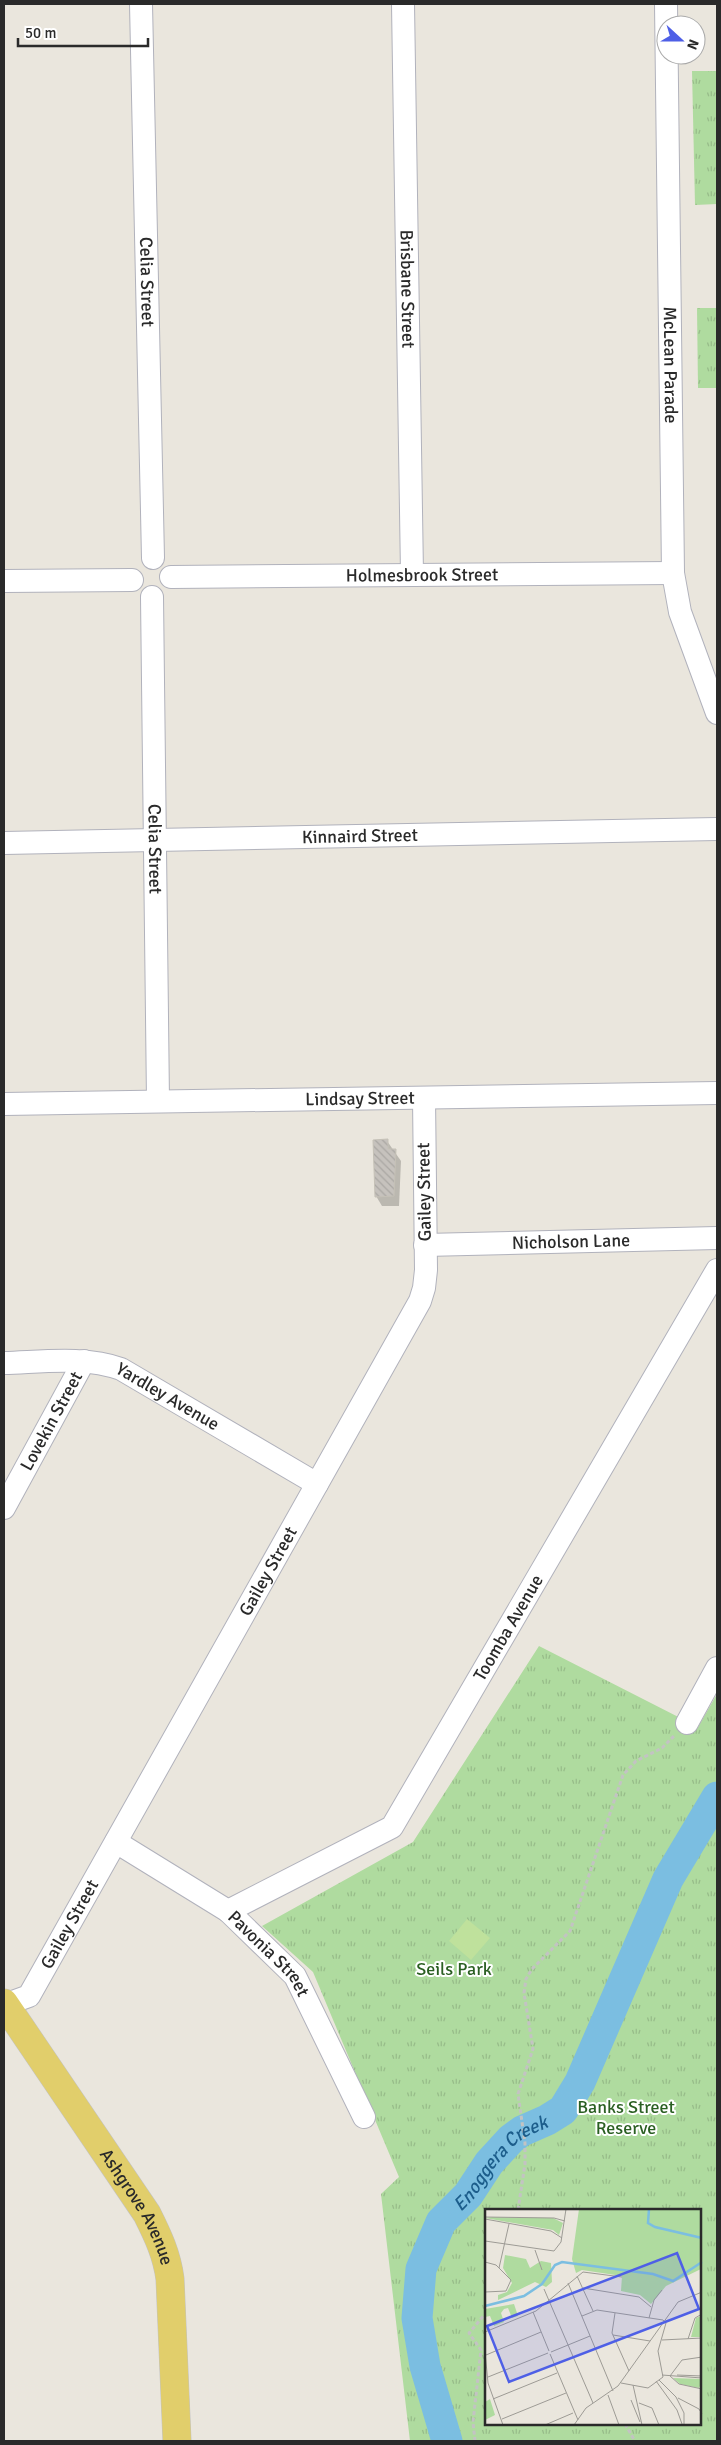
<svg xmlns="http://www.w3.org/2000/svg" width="721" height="2445" viewBox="0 0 721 2445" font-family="Signika,sans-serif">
<defs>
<pattern id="park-tufts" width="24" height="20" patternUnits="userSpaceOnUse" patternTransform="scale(1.25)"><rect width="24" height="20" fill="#afdb9f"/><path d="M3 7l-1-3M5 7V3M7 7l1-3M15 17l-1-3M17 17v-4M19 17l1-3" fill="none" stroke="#97bc89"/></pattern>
<pattern id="building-back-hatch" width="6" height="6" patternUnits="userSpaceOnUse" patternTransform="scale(1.25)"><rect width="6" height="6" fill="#c6c2bd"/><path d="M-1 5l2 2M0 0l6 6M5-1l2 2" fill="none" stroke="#aaa7a3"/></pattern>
</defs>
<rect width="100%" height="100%" fill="#eae6dd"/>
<g fill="url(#park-tufts)" fill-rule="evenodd">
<polygon points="692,71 717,71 717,204 695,205"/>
<polygon points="697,308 717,308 717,388 698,388"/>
<path d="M539,1646L698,1727L717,1694V2441H410L381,2194L399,2177L313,1972L262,1926L413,1842ZM486,2210H700V2424H486Z"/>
</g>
<polygon fill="#bfe19c" points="467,1919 490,1938 471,1960 449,1941"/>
<polygon fill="#0003" points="387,1141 401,1161 399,1206 382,1206 376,1196"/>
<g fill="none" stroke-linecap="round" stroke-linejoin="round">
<path stroke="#7bbee1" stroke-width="31" id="s1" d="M447,2441L425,2366L417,2318L421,2269L441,2222L468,2195L489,2163L511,2139L522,2131L547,2120L563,2110L580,2082L668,1879L717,1797"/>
</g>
<polygon fill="url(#building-back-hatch)" stroke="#c5c1b7" points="388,1139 388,1149 396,1149 394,1196 375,1197 373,1140"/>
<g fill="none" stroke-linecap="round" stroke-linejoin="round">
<g stroke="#b1b2bc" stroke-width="24">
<g id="minor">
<path id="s2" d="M141,4L153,558"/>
<path id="s3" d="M403,4L412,574"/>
<path id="s4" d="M666,4L673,573L680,612L717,713"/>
<path id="s5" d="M171,577L673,573"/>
<polyline points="4,581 132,580"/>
<path id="s6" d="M152,597L158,1101"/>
<path id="s7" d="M4,843L717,829"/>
<path id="s8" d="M4,1104L717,1093"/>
<path id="s9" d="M425,1245L717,1238"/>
<path id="s10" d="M4,1363C42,1362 85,1356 121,1369L317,1484"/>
<path id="s11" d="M4,1508L84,1361"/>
<polyline points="687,1723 717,1668"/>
<path id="s12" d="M116,1842L228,1911L295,1976L364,2117"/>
<path id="s13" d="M228,1911L392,1827L717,1270"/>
<path id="s14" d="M4,2005L29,1996L420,1301L424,1288L426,1270L424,1098"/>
</g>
</g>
<g stroke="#c3c3c3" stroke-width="29">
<g id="major">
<path id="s15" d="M4,2003L147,2214C158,2236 167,2255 170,2279L177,2441"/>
</g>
</g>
<g stroke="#c3c3c3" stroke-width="3" stroke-dasharray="4 2.5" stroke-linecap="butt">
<polyline points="518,2210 525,2164 525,2143 518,2094 533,2049 524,1993 526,1979 532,1969 570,1931 623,1775 636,1761 662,1748 674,1736"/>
<polyline points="625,2424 635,2441"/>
<polyline points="475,2441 473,2422 481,2350 469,2333 486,2313"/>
</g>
<use href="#minor" stroke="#fff" stroke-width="22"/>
<use href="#major" stroke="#e1ce6b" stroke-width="28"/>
</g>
<g text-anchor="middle" stroke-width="4" stroke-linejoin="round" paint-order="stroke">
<g font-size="18" fill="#2a2a2a" stroke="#fff">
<text dy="6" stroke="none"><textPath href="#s2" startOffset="278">Celia Street</textPath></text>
<text dy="6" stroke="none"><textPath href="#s3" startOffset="285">Brisbane Street</textPath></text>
<text dy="6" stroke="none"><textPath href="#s4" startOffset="361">McLean Parade</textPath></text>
<text dy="6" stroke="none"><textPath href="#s5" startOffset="251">Holmesbrook Street</textPath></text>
<text dy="6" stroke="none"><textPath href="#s7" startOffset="356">Kinnaird Street</textPath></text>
<text dy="6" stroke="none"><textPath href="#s6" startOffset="252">Celia Street</textPath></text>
<text dy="6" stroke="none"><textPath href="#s8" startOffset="356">Lindsay Street</textPath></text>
<text transform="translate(424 1192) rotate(-91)" y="6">Gailey Street</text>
<text dy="6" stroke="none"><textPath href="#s9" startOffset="146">Nicholson Lane</textPath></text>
<text dy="6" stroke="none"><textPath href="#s10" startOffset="172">Yardley Avenue</textPath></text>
<text dy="6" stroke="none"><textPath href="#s11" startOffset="99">Lovekin Street</textPath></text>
<text dy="6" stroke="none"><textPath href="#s14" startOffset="514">Gailey Street</textPath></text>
<text dy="6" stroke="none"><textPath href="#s13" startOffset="415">Toomba Avenue</textPath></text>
<text dy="6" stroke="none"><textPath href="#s14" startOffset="109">Gailey Street</textPath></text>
<text dy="6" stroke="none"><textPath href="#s12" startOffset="191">Pavonia Street</textPath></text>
<text dy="6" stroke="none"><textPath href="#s15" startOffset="244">Ashgrove Avenue</textPath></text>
</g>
<g font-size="18" fill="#2a5f22" stroke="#fff">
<text x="454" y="1975">Seils Park</text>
<text x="626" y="2113">Banks Street<tspan x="626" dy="21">Reserve</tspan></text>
</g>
<g font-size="19" font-style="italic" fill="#1c5d8b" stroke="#fff">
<text dy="7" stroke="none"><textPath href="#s1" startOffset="312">Enoggera Creek</textPath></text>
</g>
</g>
<g transform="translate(485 2209)">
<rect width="216" height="216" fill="#eae6dd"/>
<path d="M94,0H216V60L181,77L166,95L155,86L136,82L137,67L97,61L91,64L87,50ZM7,8L68,9L78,14L74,26L68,21L0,9ZM20,46L41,50L45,59L56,52L66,54L67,73L61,78L50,73L13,91V86L22,83L27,74L18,59ZM29,95L33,107L27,109L23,99L19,100L16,104L19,113L9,117L5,107L0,108V100ZM216,107V128H206L211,109ZM188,169L216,170V175L214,179L195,175ZM5,190L10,206L0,211V193Z" fill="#afdb9f"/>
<path fill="none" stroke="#7bbee1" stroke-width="2.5" d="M164,0L163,14L170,18L217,29M0,97L39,87L57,75L70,56L77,53L168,65L188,72L217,53"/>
<path fill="none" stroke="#9d9b95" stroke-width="1" d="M0,8L69,9L80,12M0,10L66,22L77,29M0,32L69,42L76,33L81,0M50,41L57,61M0,53L11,56L26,71L21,82L0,83M14,59L24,15M92,67L108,102M83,74L128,182M98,79L154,88L166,98M59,80L108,194M48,103L64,142M130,104L127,124L144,162M97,107L112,101L178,111L181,114L173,142L178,168L163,179L136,174M164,109L169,91L177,81M0,123L51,102L98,63L137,68M128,126L165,132M203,130L210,109L217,105M177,131L217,129M0,143L3,174L18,216M66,143L105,127M65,145L93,211M1,146L56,123M177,166L217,169M192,166L217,167M185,167L197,151L217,148M185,167L194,175L217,180M3,168L63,144M174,171L191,188L199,204V216M171,172L192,201L197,215M148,176L157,216M123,186L134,216M193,189L214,200L217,205M8,190L72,164M146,191L155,213M154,194L167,199L174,216M17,210L81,184M60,216L88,204M89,216L101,199L133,177L193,93L217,83"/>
<path fill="#4e5fe6" fill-opacity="0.15" stroke="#4e5fe6" stroke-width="2.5" d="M192,44L214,100L24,173L2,117Z"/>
<rect width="216" height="216" fill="none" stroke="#2a2a2a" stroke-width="2.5"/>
</g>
<rect width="721" height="2445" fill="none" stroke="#2a2a2a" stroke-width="10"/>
<g transform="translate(681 40) rotate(111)"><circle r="24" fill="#ffffff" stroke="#aaaaaa"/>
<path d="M0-4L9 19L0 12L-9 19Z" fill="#4e5fe6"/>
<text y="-8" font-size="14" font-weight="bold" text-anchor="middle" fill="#2a2a2a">N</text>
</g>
<path d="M18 38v8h130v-8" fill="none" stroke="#2a2a2a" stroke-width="2.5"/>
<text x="25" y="38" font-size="15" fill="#2a2a2a" stroke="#ffffff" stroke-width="4" paint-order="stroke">50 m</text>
</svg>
